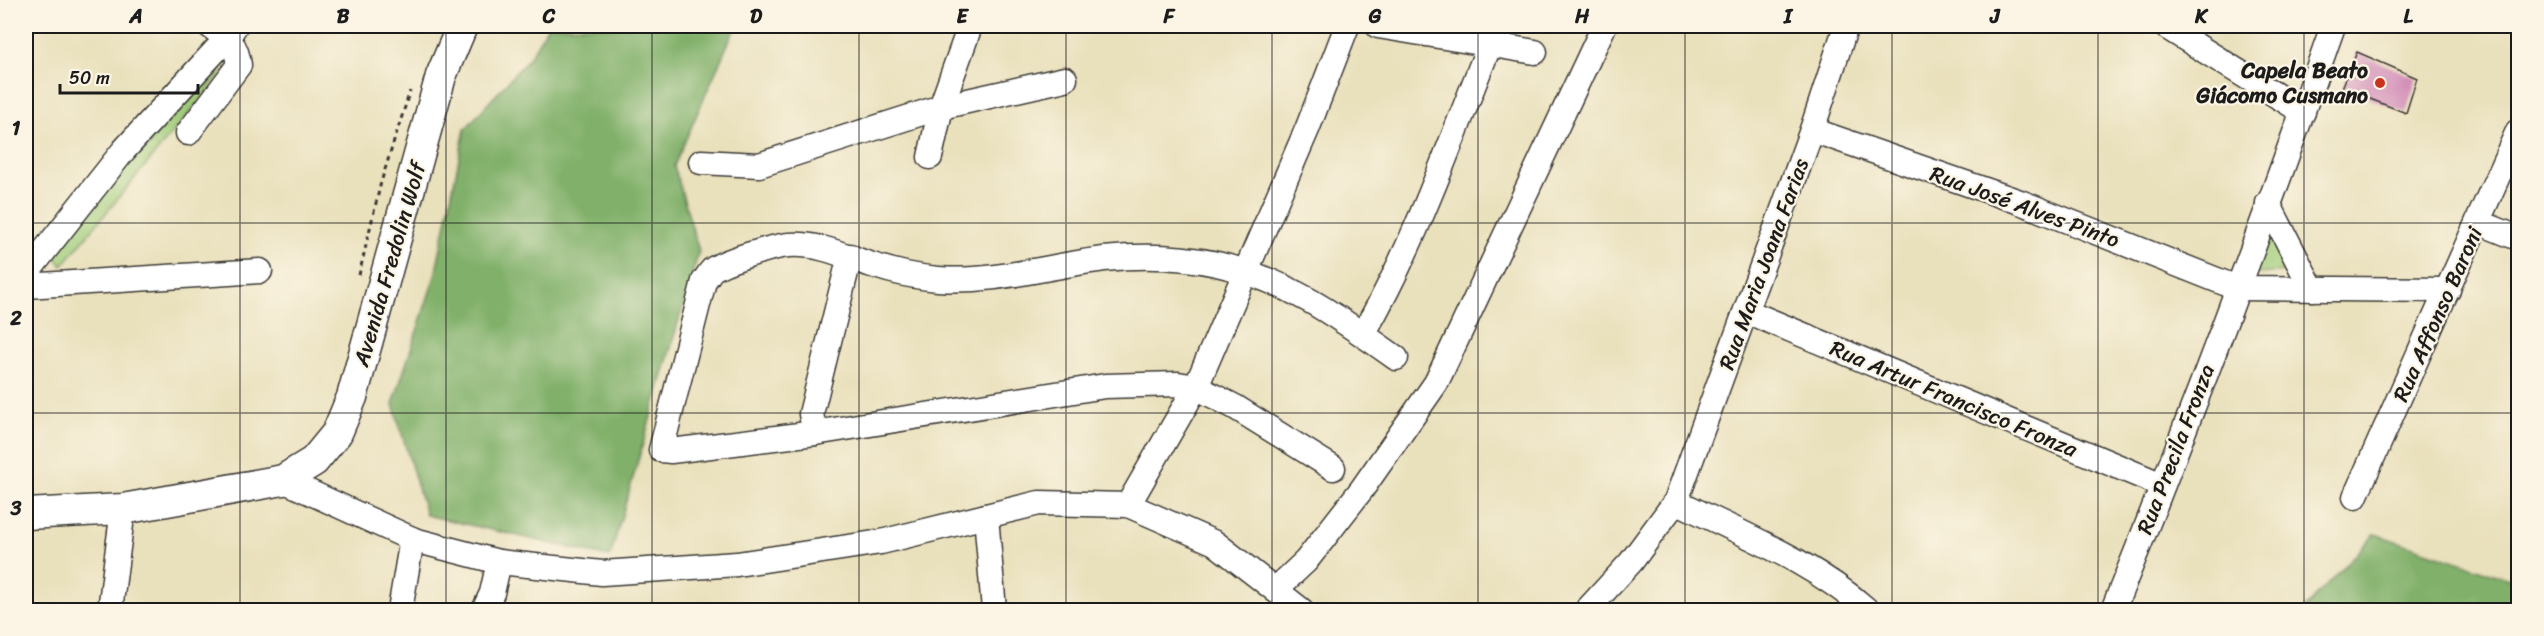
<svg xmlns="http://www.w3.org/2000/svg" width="2544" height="636" viewBox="0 0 2544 636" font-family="Sriracha,sans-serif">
<rect width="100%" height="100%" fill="#fcf5e5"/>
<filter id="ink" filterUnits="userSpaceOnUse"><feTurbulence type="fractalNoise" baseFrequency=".0167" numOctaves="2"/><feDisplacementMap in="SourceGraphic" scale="12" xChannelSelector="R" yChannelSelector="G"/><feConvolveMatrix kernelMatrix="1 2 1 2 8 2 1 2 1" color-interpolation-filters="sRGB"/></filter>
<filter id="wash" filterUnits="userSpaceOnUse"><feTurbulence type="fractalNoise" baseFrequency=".008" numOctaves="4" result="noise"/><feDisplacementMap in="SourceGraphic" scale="24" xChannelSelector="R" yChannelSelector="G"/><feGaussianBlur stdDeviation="1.35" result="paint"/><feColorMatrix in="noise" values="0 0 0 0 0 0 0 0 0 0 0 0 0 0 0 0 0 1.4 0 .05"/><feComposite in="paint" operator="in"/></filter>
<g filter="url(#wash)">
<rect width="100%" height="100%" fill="#e9e0bc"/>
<g fill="#a0cc79" stroke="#5e744a" stroke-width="1.5">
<polygon points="209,62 222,73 62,266 50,249"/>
<polygon points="2270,219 2301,271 2258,274 2254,271"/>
</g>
<g fill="#80b069" stroke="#4e6642" stroke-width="1.5">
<polygon points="548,26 736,26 674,166 699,251 610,557 426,515 393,404 435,276 465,129 529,58"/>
<polygon points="2375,534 2518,582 2518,610 2303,610"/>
</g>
<g id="blocks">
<polygon fill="#d18db7" points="2357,52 2417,78 2406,113 2342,88"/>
</g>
</g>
<g filter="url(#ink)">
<use href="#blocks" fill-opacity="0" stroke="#3b3934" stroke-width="1.5"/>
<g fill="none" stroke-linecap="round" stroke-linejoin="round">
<g stroke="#3b3934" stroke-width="27">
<g id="minor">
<polyline points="1378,26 1535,52"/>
<polyline points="2165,26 2303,112"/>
<polyline points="1812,130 2020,202 2237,288 2448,290"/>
<path d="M188,133L239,65C236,42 228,39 210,26"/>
<polyline points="930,157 941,107 970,26"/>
<polyline points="701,162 759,165 941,107 1065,79"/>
<polyline points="2268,203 2312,289"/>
<polyline points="2478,222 2518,238"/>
<polyline points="26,274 124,150 227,38 235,26"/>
<polyline points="26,286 260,271"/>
<polyline points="1746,311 2162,485"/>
<path d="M1363,334C1416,243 1450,142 1490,44"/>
<polyline points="815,433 811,414 850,256"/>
<path d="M1333,468L1235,407L1196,387L1178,384L1105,386L815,433L671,451L661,450L704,281C707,277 709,273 712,270C723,261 775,246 789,245C819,243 845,256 872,265C893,272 916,277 938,279C995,283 1048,266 1104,259C1142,255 1180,256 1217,264C1286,279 1340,318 1396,358"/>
<polyline points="283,480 414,540 499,562 602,573 737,564 881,542 1039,503 1128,505 1215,543 1301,610"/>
<polyline points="2355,497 2518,131"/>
<path d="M1676,501C1741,534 1812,561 1867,610"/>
<polyline points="1128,505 1196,387 1308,127 1347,26"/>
<polyline points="986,516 994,610"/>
<polyline points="1275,590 1306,561 1362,489 1436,383 1604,26"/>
<polyline points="110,610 123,509"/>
<polyline points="400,610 412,539"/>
<polyline points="484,610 492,593 499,562"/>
<polyline points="1587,610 1631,562 1676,501 1812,130 1846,26"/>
<path d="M2113,610C2191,418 2264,222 2333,26"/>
</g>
</g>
<g stroke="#3b3934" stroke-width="33">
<polyline id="major" points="26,514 123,509 283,480 314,461 337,433 352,397 441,76 462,26"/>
</g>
<polyline stroke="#3b3934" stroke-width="3" stroke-dasharray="4.5 4.5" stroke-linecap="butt" points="359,275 381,182 410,91"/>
<use href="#minor" stroke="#fff" stroke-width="24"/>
<use href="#major" stroke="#fff" stroke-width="30"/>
</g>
</g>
<path fill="none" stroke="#1c1c1c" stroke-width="1.5" stroke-opacity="0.55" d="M240,26V610M446,26V610M652,26V610M859,26V610M1066,26V610M1272,26V610M1478,26V610M1685,26V610M1892,26V610M2098,26V610M2304,26V610M26,223H2518M26,413H2518"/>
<circle fill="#c8321e" stroke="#fcf5e5" stroke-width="2" cx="2380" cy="83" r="6"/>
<g text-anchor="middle" stroke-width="4.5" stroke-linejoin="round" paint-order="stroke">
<g font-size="22" font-weight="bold" fill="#1c1c1c" stroke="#fcf5e5" text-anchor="end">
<text x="2368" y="78">Capela Beato<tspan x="2368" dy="25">Giácomo Cusmano</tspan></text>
</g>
<g font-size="22" fill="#1c1c1c" stroke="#fcf5e5">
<text transform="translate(2025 206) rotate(20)" y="8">Rua José Alves Pinto</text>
<text transform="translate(389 264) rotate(-74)" y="8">Avenida Fredolin Wolf</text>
<text transform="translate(1763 264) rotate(-70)" y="8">Rua Maria Joana Farias</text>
<text transform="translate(2437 314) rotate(-66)" y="8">Rua Affonso Baroni</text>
<text transform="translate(1954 398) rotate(23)" y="8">Rua Artur Francisco Fronza</text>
<text transform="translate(2175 449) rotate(-69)" y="8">Rua Precila Fronza</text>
</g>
</g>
<rect width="2544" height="636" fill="none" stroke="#fcf5e5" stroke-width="66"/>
<path d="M60 84v9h138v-9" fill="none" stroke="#1c1c1c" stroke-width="3"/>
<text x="69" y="84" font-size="18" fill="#1c1c1c" stroke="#fcf5e5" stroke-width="4.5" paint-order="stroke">50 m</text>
<rect x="33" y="33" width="2478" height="570" fill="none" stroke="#1c1c1c" stroke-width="2"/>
<g font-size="20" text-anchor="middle" font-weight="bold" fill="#1c1c1c">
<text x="136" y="23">A</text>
<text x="343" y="23">B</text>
<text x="549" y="23">C</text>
<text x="756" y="23">D</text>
<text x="962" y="23">E</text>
<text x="1169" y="23">F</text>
<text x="1375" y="23">G</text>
<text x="1582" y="23">H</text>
<text x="1788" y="23">I</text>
<text x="1995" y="23">J</text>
<text x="2201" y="23">K</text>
<text x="2408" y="23">L</text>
<text x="16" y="135">1</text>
<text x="16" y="325">2</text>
<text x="16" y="515">3</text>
</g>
</svg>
